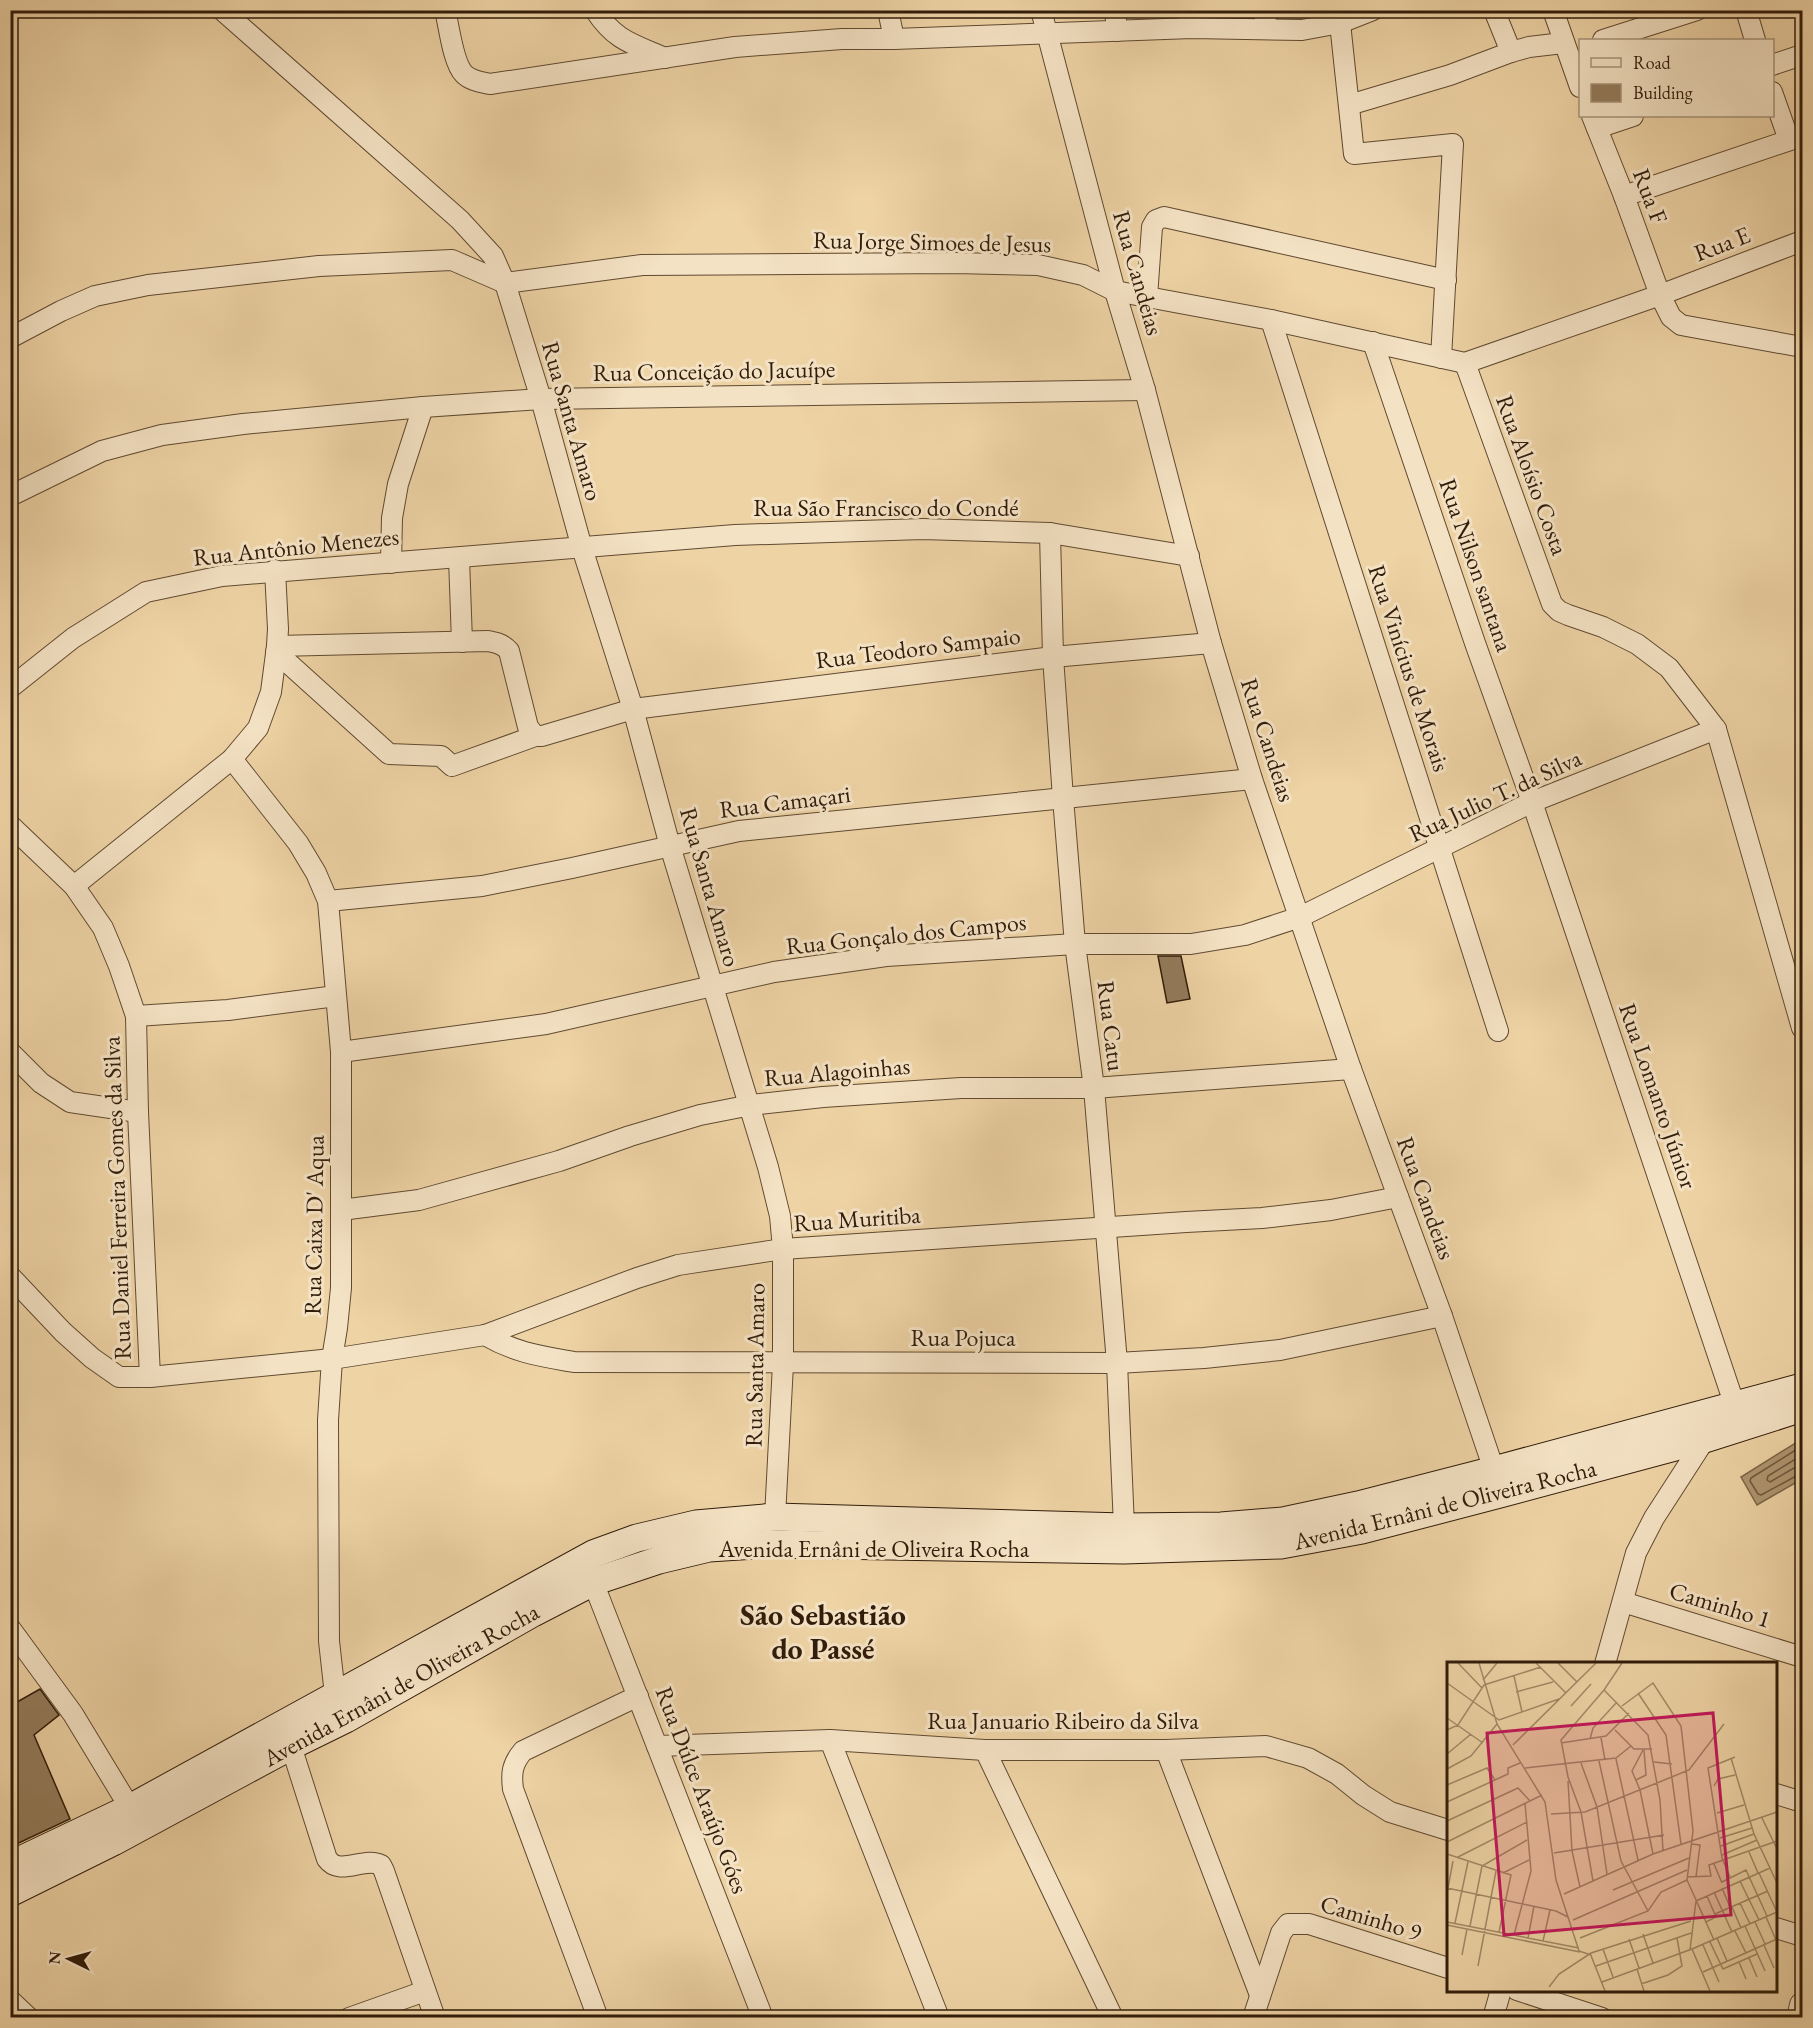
<svg xmlns="http://www.w3.org/2000/svg" width="1813" height="2028" viewBox="0 0 1813 2028" font-family="'EB Garamond',serif">
<rect width="100%" height="100%" fill="#eed3a5"/>
<filter id="stains"><feTurbulence type="fractalNoise" baseFrequency=".00333" numOctaves="4"/><feColorMatrix values="0 0 0 0 .2 0 0 0 0 .09 0 0 0 0 .02 0 0 0 .5 -.17"/></filter>
<radialGradient id="worn" r=".72"><stop offset=".6" stop-color="#630" stop-opacity="0"/><stop offset="1" stop-color="#630" stop-opacity=".3"/></radialGradient>
<polygon fill="#ae9570" stroke="#7c6547" stroke-width="1.5" points="1802,1439 1802,1479 1757,1505 1741,1477"/>
<g fill="none" stroke-linecap="round" stroke-linejoin="round">
<g stroke="#70583d" stroke-width="1.5">
<polyline points="1802,1446 1751,1478 1750,1481 1758,1494 1761,1495 1798,1475 1802,1474"/>
<polyline points="1802,1455 1768,1476 1767,1480 1770,1482 1794,1468 1802,1467"/>
</g>
</g>
<g fill="#937b5b" stroke="#311c0a" stroke-width="1.5">
<polygon points="1158,956 1181,956 1190,999 1167,1003"/>
<polygon points="40,1689 59,1715 34,1735 70,1819 10,1847 10,1706"/>
</g>
<g fill="none" stroke-linecap="round" stroke-linejoin="round">
<g stroke="#604a31" stroke-width="22">
<g id="minor">
<polyline points="222,10 460,220 493,256 505,283 541,399 582,548 633,709 670,846 768,1167 780,1216 783,1249 783,1364 775,1517"/>
<path d="M445,10C449,26 453,63 464,74C471,81 481,82 490,84L735,47L842,39H894L1192,28L1302,30L1340,23L1373,10"/>
<path d="M595,10C615,41 633,44 665,58"/>
<polyline points="888,10 894,39"/>
<polyline points="1041,10 1115,291 1145,390 1211,643 1252,779 1351,1069 1442,1316 1494,1470"/>
<polyline points="1115,10 1117,31"/>
<polyline points="1187,10 1192,28"/>
<polyline points="1263,10 1268,29"/>
<polyline points="1494,10 1511,52"/>
<polyline points="1553,10 1580,87"/>
<polyline points="1746,10 1755,40"/>
<polyline points="1336,12 1340,23 1354,154 1453,144 1441,358"/>
<polyline points="1603,40 1697,10"/>
<polyline points="1772,65 1802,55"/>
<polyline points="1772,92 1789,140"/>
<polyline points="1349,105 1450,75 1511,52 1529,47 1563,43"/>
<polyline points="1592,116 1624,196 1660,295 1671,317 1681,325 1802,347"/>
<polyline points="1597,128 1633,116"/>
<polyline points="1624,196 1802,136"/>
<polyline points="505,283 642,265 955,263 1038,265 1083,275 1115,291 1271,320 1465,363 1660,295 1802,241"/>
<polyline points="1147,297 1152,227 1156,220 1164,217 1446,280"/>
<polyline points="1271,320 1498,1031"/>
<polyline points="10,338 61,311 95,296 148,285 319,266 452,260 505,283"/>
<polyline points="1373,342 1475,643 1532,802 1735,1406"/>
<polyline points="1465,363 1552,604 1559,611 1568,615 1603,627 1637,644 1669,668 1716,729 1802,1028"/>
<polyline points="10,496 102,451 162,435 243,424 423,407 541,399 1145,390"/>
<polyline points="1050,533 1053,657 1063,798 1075,944 1094,1088 1117,1363 1124,1527"/>
<polyline points="459,558 462,642"/>
<polyline points="391,563 392,518 398,484 423,407"/>
<path d="M277,646L488,641C497,643 503,644 509,651L528,727L535,736"/>
<polyline points="276,652 389,754 441,756 452,766 535,736 542,736 633,709 1053,657 1211,643"/>
<polyline points="10,688 73,638 146,592 222,576 735,535 923,529 1050,533 1189,556"/>
<polyline points="232,759 298,843 316,873 328,901 341,1052 341,1288 337,1328 332,1359 328,1420 329,1641 335,1695 340,1705"/>
<polyline points="10,825 74,886 103,928 119,966 136,1016 138,1112 150,1377"/>
<polyline points="74,886 232,759 258,728 271,692 277,646 278,629 275,570"/>
<polyline points="328,901 482,886 572,868 739,831 1252,779"/>
<polyline points="136,1016 228,1010 336,996"/>
<polyline points="10,1052 41,1083 70,1102 138,1112"/>
<polyline points="341,1052 546,1024 774,972 886,956 1075,944 1191,944 1245,935 1300,917 1532,802 1716,729"/>
<polyline points="341,1210 419,1200 559,1161 630,1136 700,1115 751,1105 823,1097 961,1088 1094,1088 1351,1069"/>
<polyline points="10,1276 63,1332 92,1358 119,1377 150,1377 332,1359 485,1335 637,1278 678,1265 783,1249 1186,1222 1262,1218 1331,1210 1398,1197"/>
<path d="M485,1335C516,1353 540,1356 574,1362L1117,1363L1204,1358L1280,1350L1442,1316"/>
<polyline points="593,1582 763,2018"/>
<polyline points="1623,1602 1802,1657"/>
<polyline points="10,1628 73,1714 130,1808"/>
<polyline points="1605,1664 1636,1553 1654,1518 1705,1439"/>
<polyline points="830,1740 939,2018"/>
<path d="M291,1746L327,1859C340,1877 364,1856 381,1865L384,1871L435,2018"/>
<polyline points="657,1746 830,1740 985,1750 1166,1750 1266,1746 1308,1758 1337,1774 1363,1795 1390,1812 1448,1830"/>
<polyline points="985,1750 1113,2018"/>
<polyline points="1166,1750 1260,1995"/>
<polyline points="1776,1794 1802,1802"/>
<polyline points="1776,1928 1802,1936"/>
<polyline points="1517,1990 1602,2018"/>
<polyline points="10,2000 29,2018"/>
<polyline points="349,2018 425,1991"/>
<path d="M598,2018L513,1789C511,1773 512,1764 523,1751L638,1696"/>
<polyline points="1253,2018 1281,1933 1288,1924 1309,1924 1448,1968"/>
<polyline points="1493,2018 1501,1990"/>
</g>
</g>
<g stroke="#604a31" stroke-width="26">
<polyline id="tertiary" points="1799,2018 1802,2005"/>
</g>
<g stroke="#311c0a" stroke-width="29">
<g id="secondary">
<polyline points="10,1865 130,1808 593,1554 637,1538 696,1524 775,1517 1124,1527 1221,1526 1283,1521 1358,1505 1494,1470 1802,1387"/>
<polyline points="10,1893 113,1842 291,1746 346,1719 533,1613 593,1582 659,1560 709,1548 772,1544 1124,1550 1281,1545 1362,1530 1500,1494 1705,1439 1802,1408"/>
</g>
</g>
<use href="#minor" stroke="#f4e2c4" stroke-width="20"/>
<use href="#tertiary" stroke="#f4e2c4" stroke-width="24"/>
<use href="#secondary" stroke="#f4e2c4" stroke-width="27"/>
</g>
<g text-anchor="middle" stroke-width="6" stroke-linejoin="round" paint-order="stroke">
<g font-size="24" fill="#311c0a" stroke="#f4e2c4">
<text transform="translate(1650 196) rotate(69)" y="8">Rua F</text>
<text transform="translate(932 242) rotate(1)" y="8">Rua Jorge Simoes de Jesus</text>
<text transform="translate(1722 244) rotate(-21)" y="8">Rua E</text>
<text transform="translate(1138 273) rotate(74)" y="8">Rua Candeias</text>
<text transform="translate(714 371) rotate(-1)" y="8">Rua Conceição do Jacuípe</text>
<text transform="translate(572 421) rotate(74)" y="8">Rua Santa Amaro</text>
<text transform="translate(1532 475) rotate(70)" y="8">Rua Aloísio Costa</text>
<text x="886" y="516">Rua São Francisco do Condé</text>
<text transform="translate(296 547) rotate(-6)" y="8">Rua Antônio Menezes</text>
<text transform="translate(1476 565) rotate(71)" y="8">Rua Nilson santana</text>
<text transform="translate(918 648) rotate(-7)" y="8">Rua Teodoro Sampaio</text>
<text transform="translate(1409 668) rotate(72)" y="8">Rua Vinícius de Morais</text>
<text transform="translate(1268 740) rotate(72)" y="8">Rua Candeias</text>
<text transform="translate(1495 796) rotate(-25)" y="8">Rua Julio T. da Silva</text>
<text transform="translate(785 802) rotate(-7)" y="8">Rua Camaçari</text>
<text transform="translate(710 887) rotate(74)" y="8">Rua Santa Amaro</text>
<text transform="translate(906 934) rotate(-6)" y="8">Rua Gonçalo dos Campos</text>
<text transform="translate(1111 1026) rotate(83)" y="8">Rua Catu</text>
<text transform="translate(837 1072) rotate(-5)" y="8">Rua Alagoinhas</text>
<text transform="translate(1658 1096) rotate(71)" y="8">Rua Lomanto Júnior</text>
<text transform="translate(117 1198) rotate(-92)" y="8">Rua Daniel Ferreira Gomes da Silva</text>
<text transform="translate(1426 1198) rotate(70)" y="8">Rua Candeias</text>
<text transform="translate(857 1219) rotate(-4)" y="8">Rua Muritiba</text>
<text transform="translate(314 1225) rotate(-89)" y="8">Rua Caixa D' Aqua</text>
<text x="963" y="1346">Rua Pojuca</text>
<text transform="translate(755 1365) rotate(-89)" y="8">Rua Santa Amaro</text>
<text transform="translate(1445 1505) rotate(-14)" y="8">Avenida Ernâni de Oliveira Rocha</text>
<text x="874" y="1557">Avenida Ernâni de Oliveira Rocha</text>
<text transform="translate(1720 1605) rotate(17)" y="8">Caminho 1</text>
<text transform="translate(401 1685) rotate(-29)" y="8">Avenida Ernâni de Oliveira Rocha</text>
<text x="1063" y="1729">Rua Januario Ribeiro da Silva</text>
<text transform="translate(702 1790) rotate(69)" y="8">Rua Dúlce Araújo Góes</text>
<text transform="translate(1371 1918) rotate(17)" y="8">Caminho 9</text>
</g>
<g font-size="30" font-weight="bold" fill="#311c0a" stroke="#f4e2c4">
<text x="823" y="1625">São Sebastião<tspan x="823" dy="34">do Passé</tspan></text>
</g>
</g>
<g transform="translate(1447 1662)">
<rect width="330" height="330" fill="#eed3a5"/>
<path fill="none" stroke="#a28a67" stroke-width="1.5" d="M11,1L35,26M32,1L50,62L98,140L109,218L132,289L144,293M89,1L119,31M111,1L130,20M67,14L75,50M36,18L50,1M0,21L52,58L112,37M157,28L201,73L213,138L216,189M69,30L106,20M191,31L219,73L234,182M124,44L144,22M175,44L206,21L234,64L246,169L240,218L267,278M0,56L36,81M0,68L11,63L37,23L94,5M168,68L187,87H205M154,76L158,98M143,77L146,66L170,40M114,81L159,74L182,51M66,83L149,1M196,88L185,109L193,128L206,192M0,92L24,72M284,96L307,172L330,221M169,97L191,198M152,99L174,199L201,249M207,100L225,102M134,101L150,145L160,212M78,106L169,96L184,84M0,107L24,94L50,62M189,118L199,113L197,88M121,119L125,189L133,225M0,123L40,106L48,118M267,124L271,117L288,113M0,140L61,112V106L73,101M270,151L297,143M104,152L138,150L242,108L277,62M315,156L330,187M0,159L71,126L83,139M273,176L305,166M0,180L95,133M244,182L253,183L249,215M274,184L307,172M302,190L311,211M107,191L217,173M0,192L64,213L52,270M275,193L310,178M11,195L80,160M267,202L275,221M56,211L82,198M312,211L330,250M240,215L264,214L262,203L330,179M283,215L275,196L261,106L288,95M146,219L134,150L121,115L114,78L157,28L175,1M293,219L312,258M275,220L299,208L320,254M0,226L109,249L121,255M275,226L283,245M166,228L242,196M267,230L285,270M0,231L6,199M117,232L206,192L330,150M249,239L323,206M293,241L303,262M285,245L294,266M268,252L321,229M319,255L329,278M126,258L240,208M0,260L132,286M259,260L269,255L260,234M308,260L318,282M8,261L21,200M0,263L133,290M23,264L35,204L80,178M298,264L318,309M288,269L299,291M196,272L206,301M67,273L84,209L78,141M81,276L87,244M133,276L201,249L214,230L240,218M270,276L280,299M182,277L192,306M96,279L103,248M263,280L276,307L310,292M256,283L272,320M317,283L327,306M156,287L166,315M245,287L263,329M243,288L249,239M143,291L158,329M15,293L20,267M302,296L310,315M292,300L299,317M31,304L49,209M149,304L244,271M190,307L197,329M256,310L330,277M155,320L245,287L330,250M194,322L221,313L235,304L230,276M102,325L112,312L144,291L244,259"/>
<path fill="#c2185b" fill-opacity="0.15" stroke="#c2185b" stroke-width="3" d="M266,51L284,253L57,273L40,71Z"/>
<rect width="330" height="330" fill="none" stroke="#311c0a" stroke-width="3"/>
</g>
<rect width="1813" height="2028" fill="none" stroke="#eed3a5" stroke-width="36"/>
<rect x="12" y="12" width="1789" height="2004" fill="none" stroke="#311c0a" stroke-width="3"/>
<rect x="18" y="18" width="1777" height="1992" fill="none" stroke="#311c0a" stroke-width="1.5"/>
<rect x="1579" y="39" width="195" height="78" fill="#f4e2c4" stroke="#a6937a" stroke-width="1.5"/>
<rect x="1591" y="58" width="30" height="9" fill="#f4e2c4" stroke="#a6937a" stroke-width="1.5"/>
<text x="1633" y="69" font-size="18" fill="#311c0a">Road</text>
<rect x="1591" y="84" width="30" height="18" fill="#937b5b" stroke="#a6937a" stroke-width="1.5"/>
<text x="1633" y="99" font-size="18" fill="#311c0a">Building</text>
<g transform="translate(69 1959) rotate(275)" stroke="#f4e2c4" stroke-width="4.5" paint-order="stroke">
<path d="M0-4.5L10 22L0 15L-10 22Z" fill="#311c0a"/>
<text y="-9" font-size="16" font-weight="bold" text-anchor="middle" fill="#311c0a">N</text>
</g>
<rect width="100%" height="100%" filter="url(#stains)"/>
<rect width="100%" height="100%" fill="url(#worn)"/>
</svg>
